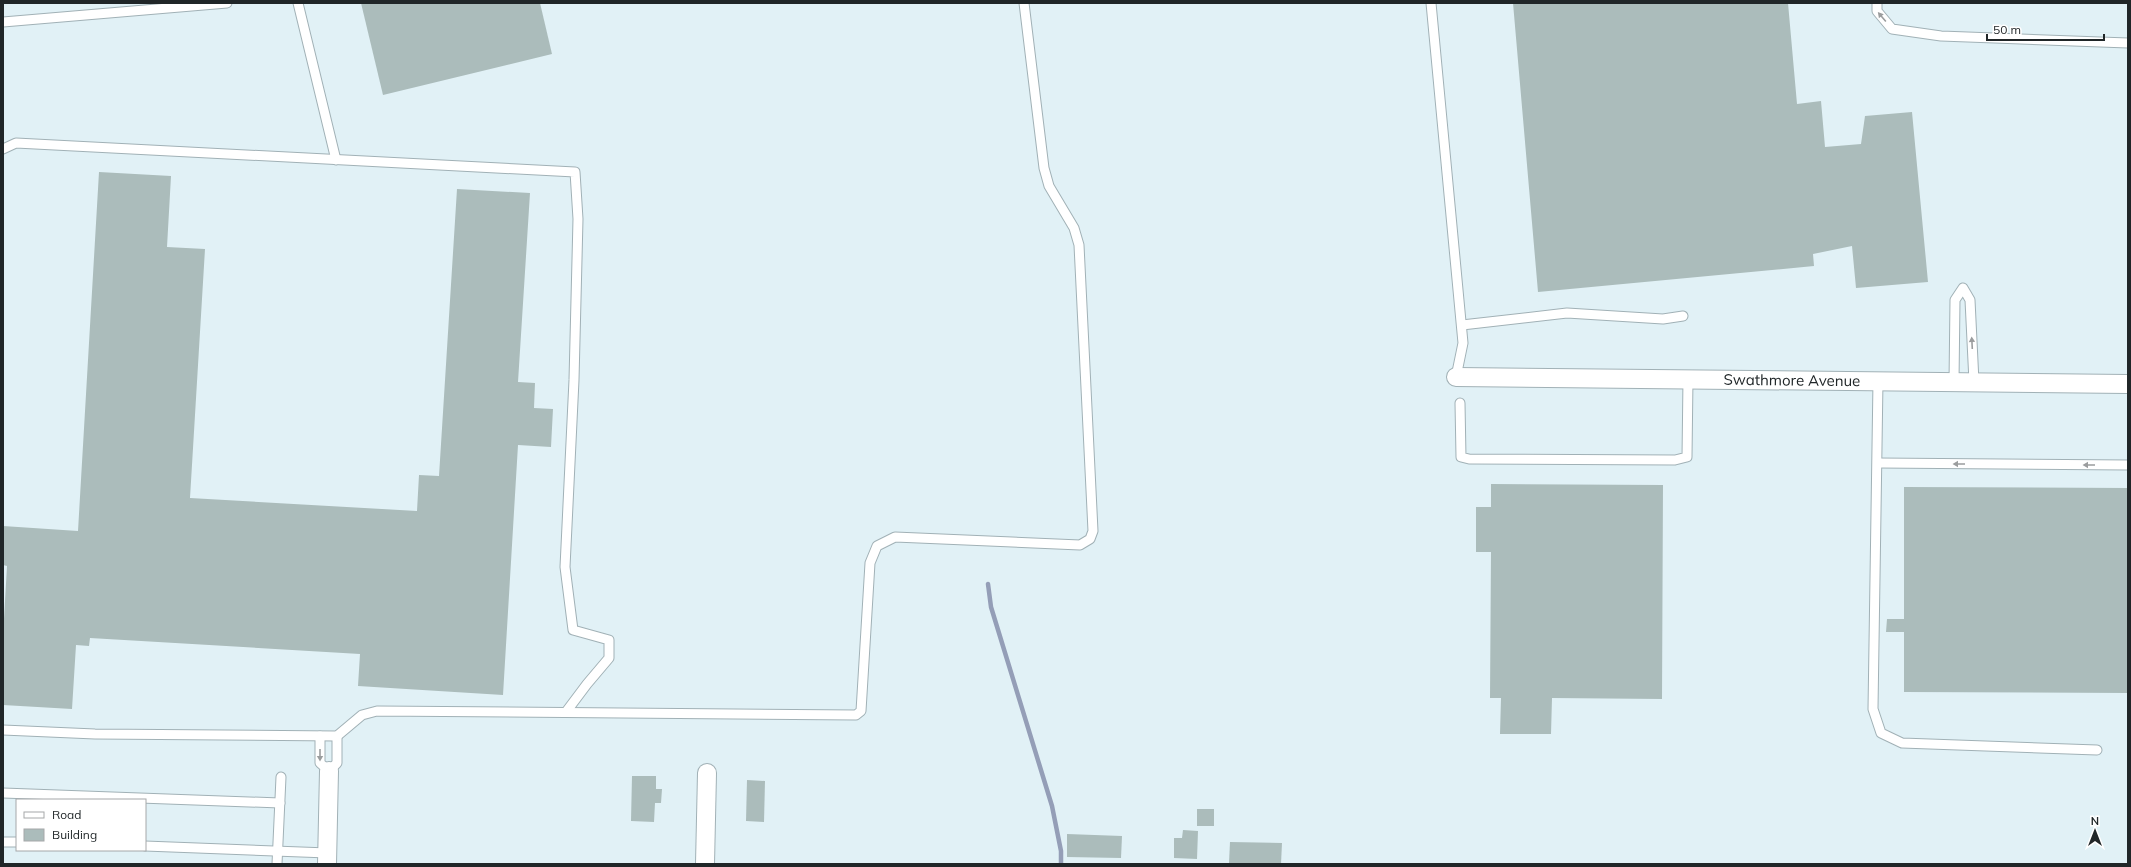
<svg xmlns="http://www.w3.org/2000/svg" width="2131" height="867" viewBox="0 0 2131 867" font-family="Mulish,sans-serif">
<rect width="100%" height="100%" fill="#e1f1f6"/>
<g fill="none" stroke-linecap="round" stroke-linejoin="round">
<polyline stroke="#949eb7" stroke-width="4.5" points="988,584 991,607 1052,806 1061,851 1061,864"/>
</g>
<g fill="#abbcbb">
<polygon points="361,3 540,3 552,54 383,95"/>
<polygon points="1513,3 1788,3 1797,104 1821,101 1825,147 1861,144 1865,116 1912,112 1928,282 1856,288 1852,246 1813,254 1814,266 1538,292"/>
<polygon points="99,172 171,176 167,247 205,249 190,498 417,511 419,475 439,476 457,189 530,193 518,382 535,383 534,408 553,409 551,447 518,445 503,695 358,686 360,654 90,638 89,646 76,645 72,709 3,705 3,636 7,566 3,565 3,526 78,531"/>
<polygon points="1491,484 1663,485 1662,699 1552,698 1551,734 1500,734 1501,698 1490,698 1491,552 1476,552 1476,507 1491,507"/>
<polygon points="1904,487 2128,488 2128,693 1904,692 1904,632 1886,632 1887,619 1904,619"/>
<polygon points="632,776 656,776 656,789 662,789 661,803 655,803 654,822 631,821"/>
<polygon points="747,780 765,781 764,822 746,821"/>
<rect x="1197" y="809" width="17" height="17"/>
<polygon points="1183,830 1198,831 1197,859 1174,858 1174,838 1182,838"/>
<polygon points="1067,834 1122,836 1121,858 1067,857"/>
<polygon points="1230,842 1282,843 1281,864 1229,863"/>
</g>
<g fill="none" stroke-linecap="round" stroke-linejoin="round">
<g stroke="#a1b1b6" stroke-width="11">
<g id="service">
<polyline points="298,3 336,160"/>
<polyline points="1431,3 1463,343 1456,377"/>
<polyline points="1877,3 1877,11 1892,29 1941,36 2128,43"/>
<polyline points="3,22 227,3"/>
<polyline points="3,149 16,143 575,172 578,219 574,380 565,567 573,630 609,640 609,658 587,684 566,712"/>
<polyline points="1462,325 1567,313 1663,319 1683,316"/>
<polyline points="1878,381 1873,709 1881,733 1902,743 2097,750"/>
<polyline points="1954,382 1955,300 1963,288 1970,300 1974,382"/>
<polyline points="1460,403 1461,457 1469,459 1675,460 1687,457 1688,379"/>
<polyline points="1878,463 2128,465"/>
<polyline points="3,730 95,734 337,736 362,715 377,711 856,715 861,711 870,563 877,546 895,537 1080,545 1090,539 1093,531 1079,245 1074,228 1049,186 1044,168 1024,3"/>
<polyline points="320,736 320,763 329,771 337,763 337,736"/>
<polyline points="3,793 280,803"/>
<polyline points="3,842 17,842"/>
<polyline points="145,846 328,853"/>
<polyline points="277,864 281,777"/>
</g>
</g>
<g stroke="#a1b1b6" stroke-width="20">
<g id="minor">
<path id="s1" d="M1456,377L2128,384"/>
<polyline points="327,864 329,771"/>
<polyline points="705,864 707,773"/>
</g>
</g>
<use href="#service" stroke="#fff" stroke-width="9"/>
<use href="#minor" stroke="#fff" stroke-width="18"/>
</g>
<defs><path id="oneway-solid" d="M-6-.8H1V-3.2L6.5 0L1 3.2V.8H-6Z"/></defs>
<g fill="#9b9d9e">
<use href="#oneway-solid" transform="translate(1882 17) rotate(-130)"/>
<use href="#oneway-solid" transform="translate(1972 343) rotate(-93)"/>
<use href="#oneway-solid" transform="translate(1959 464) rotate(-180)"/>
<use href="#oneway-solid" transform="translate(2089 465) rotate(-180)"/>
<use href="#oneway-solid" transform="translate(320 755) rotate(90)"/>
</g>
<g text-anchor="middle" stroke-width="3" stroke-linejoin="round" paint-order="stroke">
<g font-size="15" fill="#202628" stroke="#fff">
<text dy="5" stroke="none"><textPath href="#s1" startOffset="336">Swathmore Avenue</textPath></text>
</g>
</g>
<rect width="2131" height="867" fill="none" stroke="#202628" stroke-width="8"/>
<rect x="16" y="799" width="130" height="52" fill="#ffffff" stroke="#a6a8a9"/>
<rect x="24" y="812" width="20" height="6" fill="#ffffff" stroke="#a6a8a9"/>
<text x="52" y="819" font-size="12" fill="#202628">Road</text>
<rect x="24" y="829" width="20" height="12" fill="#abbcbb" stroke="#a6a8a9"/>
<text x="52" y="839" font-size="12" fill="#202628">Building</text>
<g transform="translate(2095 831)" stroke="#ffffff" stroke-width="3" paint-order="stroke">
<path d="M0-3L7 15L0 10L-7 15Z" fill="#202628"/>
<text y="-6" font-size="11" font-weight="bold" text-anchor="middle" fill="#202628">N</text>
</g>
<path d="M1987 34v6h117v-6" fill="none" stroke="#202628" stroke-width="2"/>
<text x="1993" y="34" font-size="12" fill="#202628" stroke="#ffffff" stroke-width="3" paint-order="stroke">50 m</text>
</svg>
